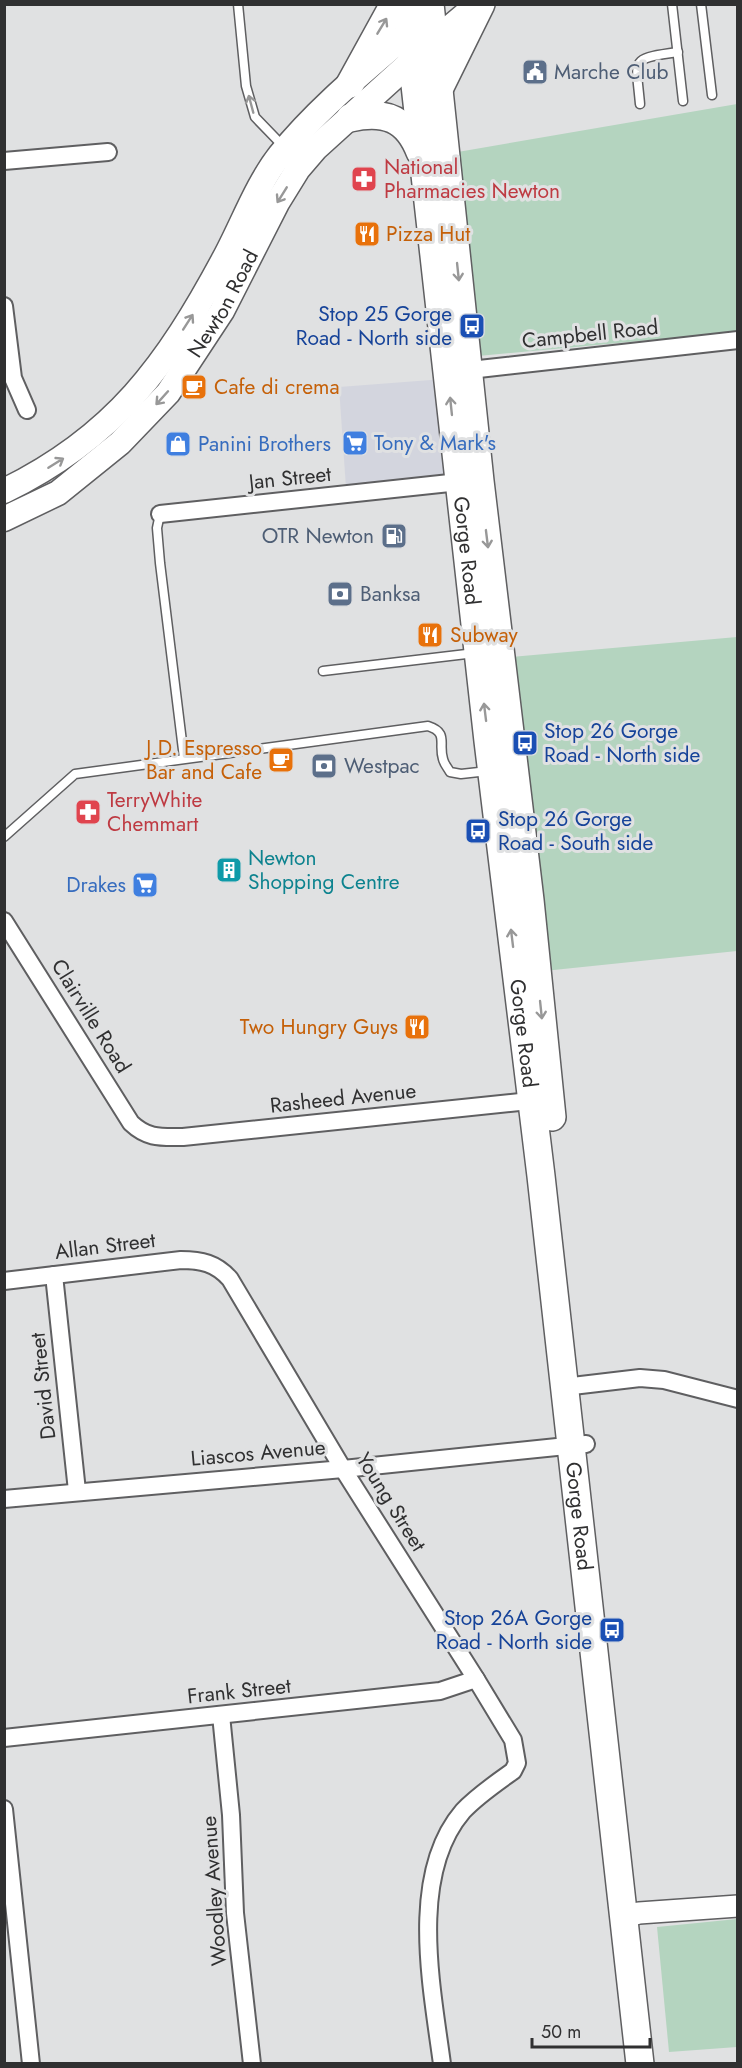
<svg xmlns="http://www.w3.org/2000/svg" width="742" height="2068" viewBox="0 0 742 2068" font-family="Jost,sans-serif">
<rect width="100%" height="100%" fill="#e0e1e2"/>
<polygon fill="#d3d5de" points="444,379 453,478 346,488 339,387"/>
<g fill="#b4d4bf">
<polygon points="737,104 737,332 478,356 452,153"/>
<polygon points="737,637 737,951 544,971 511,657"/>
<polygon points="737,1919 737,2047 669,2052 657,1927"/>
</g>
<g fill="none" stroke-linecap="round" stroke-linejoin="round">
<g stroke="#5f5f61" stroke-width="11">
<g id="service">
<polyline points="238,4 246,86 255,117 283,146"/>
<polyline points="672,4 683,101"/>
<polyline points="701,4 712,95"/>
<path d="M640,104C636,58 629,59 678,52"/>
<polyline points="160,514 157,528 160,563 184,758"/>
<polyline points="323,671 475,653"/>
<path d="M4,837L75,774L428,726C449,733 438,743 443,759C444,764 448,768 450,772L461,774L488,771"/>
</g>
</g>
<g stroke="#5f5f61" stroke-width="20">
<g id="minor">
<polyline points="4,161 108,152"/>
<polyline points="4,306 13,378 27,410"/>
<polyline points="461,371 738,340"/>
<polyline points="160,514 459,482"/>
<path d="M4,921L131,1123C148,1139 161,1137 183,1137L539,1100"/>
<polyline points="54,1275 77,1491"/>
<path d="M4,1281L181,1260C201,1260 216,1263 230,1279L343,1469L476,1679L513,1740L517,1763L513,1771C496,1783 477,1796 463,1811C408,1875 432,1988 442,2064"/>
<polyline points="564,1387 640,1378 664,1380 738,1399"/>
<polyline points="4,1499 343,1469 586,1444"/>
<polyline points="221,1715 231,1815 235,1913 252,2064"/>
<polyline points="4,1738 440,1691 476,1679"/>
<polyline points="4,1809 31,2064"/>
</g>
</g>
<g stroke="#5f5f61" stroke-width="24">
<polyline id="tertiary" points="624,1917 639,1913 738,1906"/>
</g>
<g stroke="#5f5f61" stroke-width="27">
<g id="secondary">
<path d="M4,491C115,437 167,365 224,259C242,226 257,184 280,155C321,104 373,64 422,21"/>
<path id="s1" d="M4,519L58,493L120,443L168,393L222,311L277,203L298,169L316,148L434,41L478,4"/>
</g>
</g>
<g stroke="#5f5f61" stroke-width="30">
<g id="primary">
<path id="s2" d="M406,4L488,741L541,1176L640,2064"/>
<polyline points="430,4 480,481 530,900 552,1117"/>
<polyline points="350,84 394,4"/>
<polyline points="440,87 481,4"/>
<path d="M350,118C384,110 407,118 420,152"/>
</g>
</g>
<use href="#service" stroke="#fff" stroke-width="8"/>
<use href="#minor" stroke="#fff" stroke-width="16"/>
<use href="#tertiary" stroke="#fff" stroke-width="21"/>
<use href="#secondary" stroke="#fff" stroke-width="24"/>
<use href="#primary" stroke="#fff" stroke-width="27"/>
</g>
<defs><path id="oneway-shaft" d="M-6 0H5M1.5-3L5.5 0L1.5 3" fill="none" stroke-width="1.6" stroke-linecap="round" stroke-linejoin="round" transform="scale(1.5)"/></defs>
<g stroke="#989898">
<use href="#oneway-shaft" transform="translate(382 26) rotate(-59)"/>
<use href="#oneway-shaft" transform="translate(251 104) rotate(-105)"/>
<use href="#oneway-shaft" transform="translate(282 195) rotate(122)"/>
<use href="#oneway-shaft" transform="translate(458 272) rotate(84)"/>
<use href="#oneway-shaft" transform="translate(188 322) rotate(-57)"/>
<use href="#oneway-shaft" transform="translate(162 398) rotate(132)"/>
<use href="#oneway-shaft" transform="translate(451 406) rotate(-96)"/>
<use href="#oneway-shaft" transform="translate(56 463) rotate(-32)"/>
<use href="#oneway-shaft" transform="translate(487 539) rotate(83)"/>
<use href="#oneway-shaft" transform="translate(485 712) rotate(-97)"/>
<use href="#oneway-shaft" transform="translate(512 938) rotate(-97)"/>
<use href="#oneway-shaft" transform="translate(541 1010) rotate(84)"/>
</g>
<defs>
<g id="civic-square" transform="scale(1.35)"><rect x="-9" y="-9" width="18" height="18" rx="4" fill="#5c6f8a" stroke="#e0e1e2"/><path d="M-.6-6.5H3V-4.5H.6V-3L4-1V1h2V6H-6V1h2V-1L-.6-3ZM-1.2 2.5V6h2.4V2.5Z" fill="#fff"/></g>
<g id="pharmacy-square" transform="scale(1.35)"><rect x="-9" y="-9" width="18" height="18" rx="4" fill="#e0444e" stroke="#e0e1e2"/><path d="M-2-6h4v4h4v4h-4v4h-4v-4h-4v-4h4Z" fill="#fff"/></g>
<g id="restaurant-square" transform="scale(1.35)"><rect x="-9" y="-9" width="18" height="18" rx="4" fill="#e8710a" stroke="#e0e1e2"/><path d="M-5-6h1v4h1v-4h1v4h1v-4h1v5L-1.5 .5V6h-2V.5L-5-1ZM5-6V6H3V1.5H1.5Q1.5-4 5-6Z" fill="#fff"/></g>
<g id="bus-square" transform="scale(1.35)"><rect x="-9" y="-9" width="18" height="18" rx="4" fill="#1a4fb4" stroke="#e0e1e2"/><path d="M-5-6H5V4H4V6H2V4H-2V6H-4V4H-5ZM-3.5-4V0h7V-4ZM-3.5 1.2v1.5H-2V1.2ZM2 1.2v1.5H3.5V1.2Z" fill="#fff"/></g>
<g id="cafe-square" transform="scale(1.35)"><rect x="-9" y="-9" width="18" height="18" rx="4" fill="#e8710a" stroke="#e0e1e2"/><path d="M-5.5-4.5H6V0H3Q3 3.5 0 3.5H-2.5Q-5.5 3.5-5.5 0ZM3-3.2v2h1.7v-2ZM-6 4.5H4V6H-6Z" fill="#fff"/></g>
<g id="supermarket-square" transform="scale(1.35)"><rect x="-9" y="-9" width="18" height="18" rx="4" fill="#3f7fe0" stroke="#e0e1e2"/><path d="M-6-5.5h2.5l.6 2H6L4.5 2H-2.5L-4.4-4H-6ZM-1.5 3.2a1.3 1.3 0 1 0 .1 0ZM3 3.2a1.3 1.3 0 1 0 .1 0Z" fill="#fff"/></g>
<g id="shop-square" transform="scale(1.35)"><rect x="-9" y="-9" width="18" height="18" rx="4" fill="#3f7fe0" stroke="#e0e1e2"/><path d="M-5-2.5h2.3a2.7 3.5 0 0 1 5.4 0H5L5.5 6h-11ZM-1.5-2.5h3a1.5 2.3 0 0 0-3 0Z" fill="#fff"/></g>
<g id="fuel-square" transform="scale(1.35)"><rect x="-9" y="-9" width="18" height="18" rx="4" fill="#5c6f8a" stroke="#e0e1e2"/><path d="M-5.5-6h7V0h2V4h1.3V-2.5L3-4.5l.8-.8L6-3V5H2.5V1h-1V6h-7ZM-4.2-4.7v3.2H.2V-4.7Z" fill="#fff"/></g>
<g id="bank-square" transform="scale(1.35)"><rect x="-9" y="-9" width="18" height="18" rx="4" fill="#5c6f8a" stroke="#e0e1e2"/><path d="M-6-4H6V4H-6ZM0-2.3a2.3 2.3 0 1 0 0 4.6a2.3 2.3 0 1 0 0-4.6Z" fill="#fff"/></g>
<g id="building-square" transform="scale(1.35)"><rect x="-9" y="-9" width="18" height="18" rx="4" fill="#0f9aa8" stroke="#e0e1e2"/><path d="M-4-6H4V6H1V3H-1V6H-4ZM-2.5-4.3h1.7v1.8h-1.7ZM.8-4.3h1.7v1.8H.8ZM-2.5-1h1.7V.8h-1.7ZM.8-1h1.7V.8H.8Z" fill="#fff"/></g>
</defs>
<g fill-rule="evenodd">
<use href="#civic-square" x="535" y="72"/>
<use href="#pharmacy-square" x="364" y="179"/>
<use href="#restaurant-square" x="367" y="234"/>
<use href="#bus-square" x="472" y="326"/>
<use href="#cafe-square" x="194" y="387"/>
<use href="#supermarket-square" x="355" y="443"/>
<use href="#shop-square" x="178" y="444"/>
<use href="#fuel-square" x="394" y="536"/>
<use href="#bank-square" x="340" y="594"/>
<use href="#restaurant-square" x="430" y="635"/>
<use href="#bus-square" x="525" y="743"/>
<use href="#cafe-square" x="281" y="760"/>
<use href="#bank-square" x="324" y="766"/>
<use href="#pharmacy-square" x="88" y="812"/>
<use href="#bus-square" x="478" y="831"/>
<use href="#building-square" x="229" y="870"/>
<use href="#supermarket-square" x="145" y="885"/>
<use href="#restaurant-square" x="417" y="1027"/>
<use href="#bus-square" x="612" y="1630"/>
</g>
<g text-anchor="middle" stroke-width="6" stroke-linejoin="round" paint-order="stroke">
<g font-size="21" fill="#4e5e75" stroke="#e0e1e2" text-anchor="start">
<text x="554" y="79">Marche Club</text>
<text x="374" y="543" text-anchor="end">OTR Newton</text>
<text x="360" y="601">Banksa</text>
<text x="344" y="773">Westpac</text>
</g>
<g font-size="21" fill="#be3a42" stroke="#e0e1e2" text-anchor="start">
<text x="384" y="174">National<tspan x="384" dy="24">Pharmacies Newton</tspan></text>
<text x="107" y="807">TerryWhite<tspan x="107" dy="24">Chemmart</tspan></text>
</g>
<g font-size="21" fill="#c56008" stroke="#e0e1e2" text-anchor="start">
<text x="386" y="241">Pizza Hut</text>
<text x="214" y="394">Cafe di crema</text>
<text x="450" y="642">Subway</text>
<text x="262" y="755" text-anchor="end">J.D. Espresso<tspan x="262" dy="24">Bar and Cafe</tspan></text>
<text x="398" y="1034" text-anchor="end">Two Hungry Guys</text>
</g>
<g font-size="21" fill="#303031" stroke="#e0e1e2">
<text dy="7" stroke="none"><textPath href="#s1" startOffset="314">Newton Road</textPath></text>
<text transform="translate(590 334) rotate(-6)" y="7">Campbell Road</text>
<text transform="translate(290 478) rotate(-6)" y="7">Jan Street</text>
<text dy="7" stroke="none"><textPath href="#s2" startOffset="550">Gorge Road</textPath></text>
<text transform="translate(91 1016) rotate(58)" y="7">Clairville Road</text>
<text dy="7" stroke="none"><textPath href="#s2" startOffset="1036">Gorge Road</textPath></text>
<text transform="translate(343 1098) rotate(-6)" y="7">Rasheed Avenue</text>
<text transform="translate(105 1246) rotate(-7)" y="7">Allan Street</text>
<text transform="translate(43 1386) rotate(-96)" y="7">David Street</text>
<text transform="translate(258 1453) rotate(-5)" y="7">Liascos Avenue</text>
<text transform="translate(391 1502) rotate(58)" y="7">Young Street</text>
<text dy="7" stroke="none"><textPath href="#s2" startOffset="1522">Gorge Road</textPath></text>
<text transform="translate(239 1691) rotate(-6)" y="7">Frank Street</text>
<text transform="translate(214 1891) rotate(-94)" y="7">Woodley Avenue</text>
</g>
<g font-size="21" fill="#164399" stroke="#e0e1e2" text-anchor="end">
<text x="452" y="321">Stop 25 Gorge<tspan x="452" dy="24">Road - North side</tspan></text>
<text x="544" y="738" text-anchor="start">Stop 26 Gorge<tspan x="544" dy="24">Road - North side</tspan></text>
<text x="498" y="826" text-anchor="start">Stop 26 Gorge<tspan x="498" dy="24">Road - South side</tspan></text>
<text x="592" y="1625">Stop 26A Gorge<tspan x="592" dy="24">Road - North side</tspan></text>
</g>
<g font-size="21" fill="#366cbe" stroke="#e0e1e2" text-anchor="start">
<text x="374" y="450">Tony &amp; Mark's</text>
<text x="198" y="451">Panini Brothers</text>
<text x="126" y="892" text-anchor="end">Drakes</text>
</g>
<g font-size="21" fill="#0d838f" stroke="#e0e1e2" text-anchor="start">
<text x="248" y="865">Newton<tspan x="248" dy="24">Shopping Centre</tspan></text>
</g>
</g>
<rect width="742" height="2068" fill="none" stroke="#303031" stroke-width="12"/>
<path d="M532 2038v9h118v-9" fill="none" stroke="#303031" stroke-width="3"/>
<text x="541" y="2038" font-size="18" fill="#303031" stroke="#e0e1e2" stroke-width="4.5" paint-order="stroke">50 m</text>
</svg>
